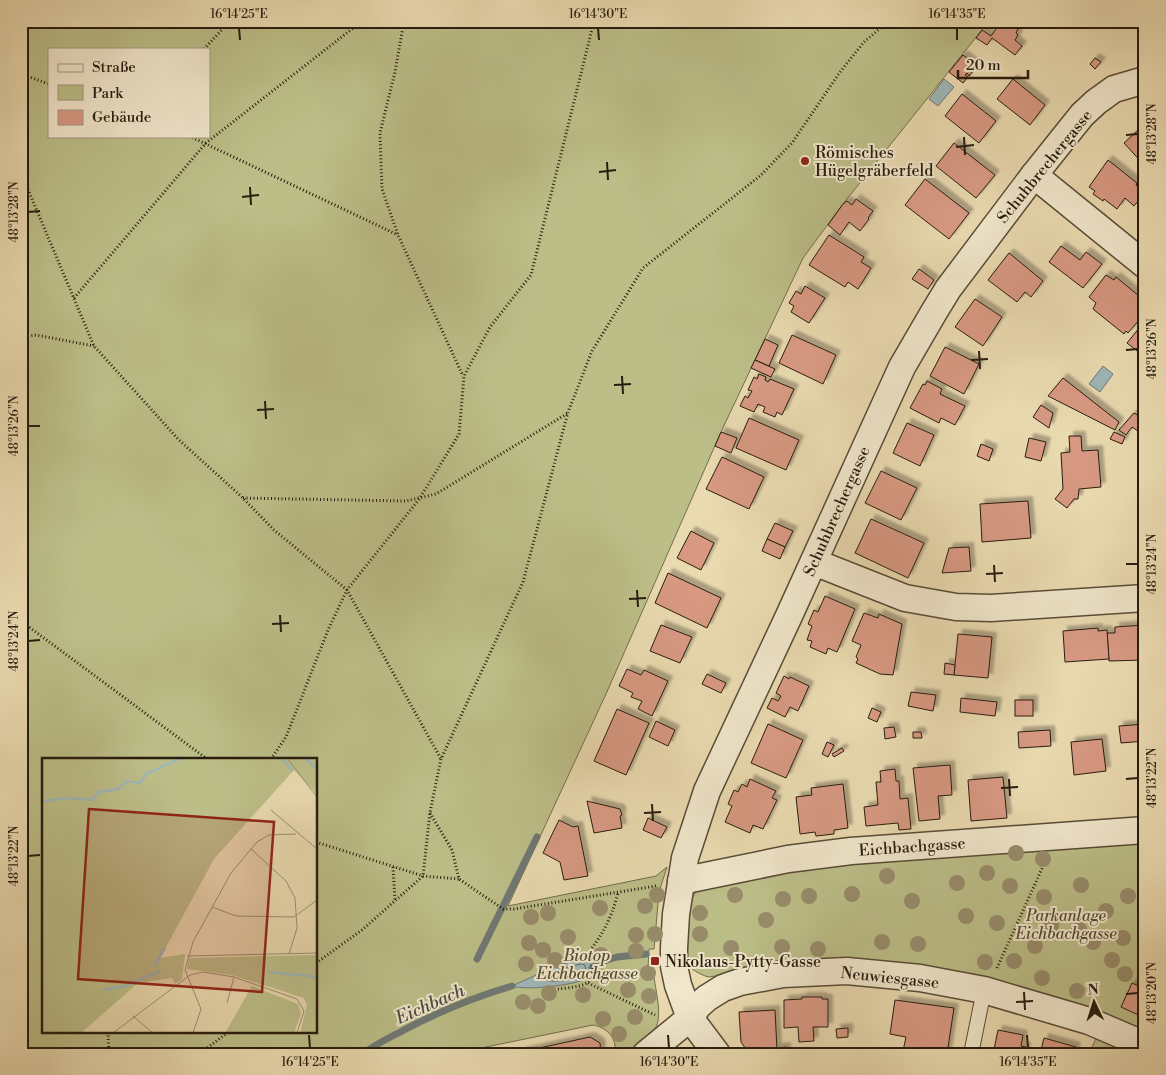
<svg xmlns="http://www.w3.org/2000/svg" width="1166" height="1075" viewBox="0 0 1166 1075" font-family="'Libre Bodoni',serif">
<defs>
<filter id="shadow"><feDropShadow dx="4.5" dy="-4.5" stdDeviation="1" flood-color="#0004"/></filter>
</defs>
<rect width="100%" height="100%" fill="#eadab0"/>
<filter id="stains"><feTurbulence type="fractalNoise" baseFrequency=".004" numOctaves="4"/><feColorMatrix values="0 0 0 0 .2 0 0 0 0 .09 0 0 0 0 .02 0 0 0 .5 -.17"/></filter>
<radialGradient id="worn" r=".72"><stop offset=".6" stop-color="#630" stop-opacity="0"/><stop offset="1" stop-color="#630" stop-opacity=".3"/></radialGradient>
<g fill="#bcbe88" stroke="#726d4c" fill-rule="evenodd">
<path d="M21,21H989L843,204L803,258L721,432L606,694L508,906L656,876L667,867L659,892L654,949H649L648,968L653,969C654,985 663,1013 656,1027C652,1033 644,1038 639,1043C630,1049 626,1054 615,1054C617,1038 608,1028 593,1025L452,1054H21ZM49,49H209V136H49ZM44,759H316V1031H44Z"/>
<path d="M1145,842V1036L1106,1018L793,966L708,977C700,974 690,970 686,961C679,947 688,915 691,900L695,893L702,888L795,867Z"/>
<polygon points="1097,1036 1140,1054 1089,1054"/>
</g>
<g fill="#9eb7b8" stroke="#6f7974">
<polygon points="944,79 954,87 938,106 929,99"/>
<polygon points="1103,366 1113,374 1100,392 1089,384"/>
<path d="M583,959L589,961L592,968L591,977C577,985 528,991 512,986L558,965Z"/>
</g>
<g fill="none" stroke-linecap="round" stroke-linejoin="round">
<path stroke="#636a64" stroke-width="1" d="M582,964L585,965L586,974C578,979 553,983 545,980L546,977L560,969Z"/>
<g stroke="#6f7974" stroke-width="7">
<polyline points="477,959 537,837"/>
<polyline points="592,968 604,961 617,957 646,954"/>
<path d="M363,1054C375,1044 389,1038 402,1031C438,1012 474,997 512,986"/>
</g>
</g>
<g fill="#d89983" stroke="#281c0f" filter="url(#shadow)">
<polygon points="1001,22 1009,28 1012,24 1018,29 1016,33 1018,35 1015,40 1022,46 1015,55 992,38 987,45 976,38 982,30 991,36"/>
<polygon points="963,55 977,66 969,76 967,73 965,75 968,77 963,83 949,72"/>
<polygon points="1095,58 1101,62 1095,69 1090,64"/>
<polygon points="1013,79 1045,105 1030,125 997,99"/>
<polygon points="962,94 996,121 979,143 945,116"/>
<polygon points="1145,124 1145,166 1124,143"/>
<polygon points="954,143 995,175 976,198 936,166"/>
<polygon points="1108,160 1137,183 1136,185 1145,192 1134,206 1125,198 1117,209 1104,199 1103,201 1093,194 1095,191 1089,187"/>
<polygon points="925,179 969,213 949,239 905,205"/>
<polygon points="856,199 873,211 868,218 869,219 860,231 849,222 840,235 828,225 843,204 847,201 852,205"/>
<polygon points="829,235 864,257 861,262 871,268 858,289 848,282 845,287 809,265"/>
<polygon points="1061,246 1080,260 1086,252 1102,264 1083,288 1049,262"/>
<polygon points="1009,253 1043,281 1031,297 1025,292 1017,302 988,280"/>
<polygon points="919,269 934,280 928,289 912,279"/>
<polygon points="1106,275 1114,280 1116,277 1145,301 1145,313 1128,333 1126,331 1124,334 1093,309 1096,303 1089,297"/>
<polygon points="805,286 825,298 809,323 791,312 794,306 789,303 796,291 801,294"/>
<polygon points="975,299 1002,317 983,346 955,327"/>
<polygon points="1145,321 1145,357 1127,343"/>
<polygon points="792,335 836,355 823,384 779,363"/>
<polygon points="765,339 778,345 769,366 755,360"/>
<polygon points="945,347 979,364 964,394 930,376"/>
<polygon points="755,360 775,369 771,377 751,368"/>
<polygon points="759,374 766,377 765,380 768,382 770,379 794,389 782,415 777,412 775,417 763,412 765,407 758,404 754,412 740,406 745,396 748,398 752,391 748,390 754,377 757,379"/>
<polygon points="1063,378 1119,422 1115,430 1048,396"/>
<polygon points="927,381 942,389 940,394 965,406 955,425 941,418 939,423 910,408 923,384 925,385"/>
<polygon points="1041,405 1053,413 1049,428 1033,417"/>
<polygon points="1145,408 1145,436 1132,427 1126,435 1119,430 1134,413 1139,416"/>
<polygon points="749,418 799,440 786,470 736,448"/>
<polygon points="907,423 934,435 920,466 893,453"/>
<polygon points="721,432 737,438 731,453 715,446"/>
<polygon points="1114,432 1125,437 1122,444 1110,439"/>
<polygon points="1069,436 1081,436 1082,451 1098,450 1101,487 1079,489 1078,499 1074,499 1067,508 1055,499 1063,489 1061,453 1070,452"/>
<polygon points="1029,438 1046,442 1041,461 1025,457"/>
<polygon points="981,444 993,449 989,461 977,456"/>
<polygon points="722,457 764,477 749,509 706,489"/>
<polygon points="881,471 917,488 901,520 865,503"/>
<polygon points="1138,478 1145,478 1145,530 1142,531"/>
<polygon points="1028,501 1031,538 982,542 980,504"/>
<polygon points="871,519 924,543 908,578 855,553"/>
<polygon points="775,523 793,531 785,547 767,539"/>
<polygon points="691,531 714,543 701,570 677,558"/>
<polygon points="767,539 785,547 780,559 762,551"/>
<polygon points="969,547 971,571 942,573 949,548"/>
<polygon points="668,573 721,598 707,628 655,603"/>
<polygon points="825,596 855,609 837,652 828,648 826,654 810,647 812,641 807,640 812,626 808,624 814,610 818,612"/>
<polygon points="864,613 878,618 879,614 902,624 893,675 880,674 856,663 858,659 856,657 861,645 852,641"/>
<polygon points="661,625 692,637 680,663 650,651"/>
<polygon points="1145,625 1145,660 1109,661 1107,633 1115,633 1115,627"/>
<polygon points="1098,628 1098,631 1107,630 1109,659 1065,662 1063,631"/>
<polygon points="958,634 992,637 988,678 954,675"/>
<polygon points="945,663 955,665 954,675 944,674"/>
<polygon points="627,669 641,675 644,670 668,681 652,716 638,709 642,701 631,697 633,693 619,686"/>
<polygon points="707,674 726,683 721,693 702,684"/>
<polygon points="784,676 789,679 790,677 809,686 798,711 790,707 785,717 767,708 772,698 778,701 781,696 776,693"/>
<polygon points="911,692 936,695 933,711 908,706"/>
<polygon points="961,698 997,702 995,716 960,712"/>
<rect x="1015" y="700" width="18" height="16"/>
<polygon points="872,708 881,712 877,722 868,718"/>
<polygon points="617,709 649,723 626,775 594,761"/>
<polygon points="656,721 675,730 668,746 649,737"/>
<polygon points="768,724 803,740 786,778 751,763"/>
<polygon points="1145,724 1145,741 1121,743 1119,726"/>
<polygon points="894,727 896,737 885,739 884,728"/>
<polygon points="1050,730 1051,746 1019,748 1018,732"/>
<polygon points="913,732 921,732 922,738 913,738"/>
<polygon points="1102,739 1106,771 1074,775 1071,742"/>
<polygon points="827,742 834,745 828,757 822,754"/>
<polygon points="842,748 844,751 834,757 832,754"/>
<polygon points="950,765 952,795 938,796 940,819 919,821 913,768"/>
<polygon points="895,769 896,781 899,781 900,799 908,798 911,829 899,830 898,823 866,826 864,807 878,805 876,782 881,782 880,771"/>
<polygon points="1003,777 1007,818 971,821 968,780"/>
<polygon points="750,779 776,791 772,798 777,800 763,829 753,825 750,833 725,822 732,806 728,804 734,790 738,792 742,784 747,787"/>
<polygon points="843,784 848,828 834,830 834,834 816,836 815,832 800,834 796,797 812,795 811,788"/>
<polygon points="587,801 620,809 622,815 620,816 622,828 594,833"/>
<polygon points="648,818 667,827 661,838 643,830"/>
<polygon points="559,820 573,827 578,826 588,876 564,880 560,862 543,853"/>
<polygon points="1132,983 1145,989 1145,1018 1121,1007"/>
<polygon points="802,997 822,997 822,999 828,999 828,1027 813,1027 814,1041 799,1042 798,1027 784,1028 784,1000 802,999"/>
<polygon points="895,1000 954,1008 947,1054 921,1054 903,1051 906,1037 890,1034"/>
<polygon points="775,1010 777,1050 748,1052 741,1042 739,1012"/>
<polygon points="848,1028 848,1037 837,1038 836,1029"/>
<polygon points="998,1030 1023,1035 1021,1046 1026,1047 1025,1054 993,1054"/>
<polygon points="590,1037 600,1043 601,1054 521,1054 521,1052"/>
<polygon points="1044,1038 1076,1047 1074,1054 1040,1054"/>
<polygon points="786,1047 786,1054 768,1054 767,1051 777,1050 777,1048"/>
</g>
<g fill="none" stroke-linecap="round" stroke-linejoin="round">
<g stroke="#584c37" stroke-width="16">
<polyline id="lane" points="971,1054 984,990"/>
</g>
<g stroke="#584c37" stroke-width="29">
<g id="street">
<polyline points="1034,175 1145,265"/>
<polyline points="814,562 905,598 956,607 991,608 1145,598"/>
<polyline points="681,881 788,859 851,851 1145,830"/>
<polyline points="646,1054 690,1018 698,1006 707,998 723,988 740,982 783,974 847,971 920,978 984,990 1089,1021 1145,1045"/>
<polyline points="717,1054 690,1018 678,985 674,966 674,948 676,914 685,858 707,791 788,618 902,367 934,312 948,289 1034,175 1082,115 1096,102 1114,89 1145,80"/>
</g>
</g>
<g stroke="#281c0f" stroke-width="3" stroke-dasharray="1 2.5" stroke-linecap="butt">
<polyline points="404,21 395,72 380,133 382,189 398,235 463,376"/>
<polyline points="204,49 230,21"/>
<polyline points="21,74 49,84"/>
<polyline points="189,136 398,235"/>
<polyline points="21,173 94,346 179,440 243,498 274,530 347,590 441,759"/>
<polyline points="74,298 206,143 362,21"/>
<polyline points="21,337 36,335 94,346"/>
<polyline points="243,498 406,501 436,494 568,413"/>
<polyline points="21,621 207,759"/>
<polyline points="271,759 286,737 328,630 347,590 420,498 459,434 464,376 490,327 531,275 594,21"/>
<polyline points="430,813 452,850 459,879 503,909 514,909 656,886"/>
<polyline points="316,842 423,876 459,879"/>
<polyline points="393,867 395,900"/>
<path d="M583,959C601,938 611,920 618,893"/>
<polyline points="316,963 362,930 423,876 430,812 441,759 523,582 568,412 592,351 643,268 760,176 792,143 840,72 864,42 889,21"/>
<polyline points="997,968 1045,862"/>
<polyline points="588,983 655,1015"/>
<path d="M558,989C571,987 595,988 593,969C593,963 590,960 584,957"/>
<polyline points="109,1054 108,1034 110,1031"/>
<polyline points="199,1054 230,1031"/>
</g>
<use href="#lane" stroke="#f1e7cc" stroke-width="14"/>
<use href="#street" stroke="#f1e7cc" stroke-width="26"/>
</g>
<g fill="#988c6b">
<circle cx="1016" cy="853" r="8"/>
<circle cx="1043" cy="859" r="8"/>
<circle cx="987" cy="873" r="8"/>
<circle cx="887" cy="876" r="8"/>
<circle cx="957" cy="883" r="8"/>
<circle cx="1081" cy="885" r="8"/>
<circle cx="1010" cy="886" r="8"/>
<circle cx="852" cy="894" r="8"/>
<circle cx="657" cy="895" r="8"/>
<circle cx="735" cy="895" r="8"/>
<circle cx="809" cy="896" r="8"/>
<circle cx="1128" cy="896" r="8"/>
<circle cx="1044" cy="897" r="8"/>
<circle cx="783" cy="899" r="8"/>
<circle cx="912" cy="901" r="8"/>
<circle cx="645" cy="906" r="8"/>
<circle cx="600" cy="908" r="8"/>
<circle cx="1106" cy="911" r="8"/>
<circle cx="548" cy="913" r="8"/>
<circle cx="700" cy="913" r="8"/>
<circle cx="966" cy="916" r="8"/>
<circle cx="531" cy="917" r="8"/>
<circle cx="766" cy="920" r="8"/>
<circle cx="997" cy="923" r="8"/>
<circle cx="1051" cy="926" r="8"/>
<circle cx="1079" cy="930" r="8"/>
<circle cx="655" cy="934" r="8"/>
<circle cx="700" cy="934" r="8"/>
<circle cx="636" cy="935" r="8"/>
<circle cx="568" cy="937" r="8"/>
<circle cx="1123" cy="938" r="8"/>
<circle cx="882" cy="942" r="8"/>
<circle cx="1093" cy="942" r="8"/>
<circle cx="529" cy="943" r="8"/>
<circle cx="918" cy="944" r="8"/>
<circle cx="1035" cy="946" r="8"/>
<circle cx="782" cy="947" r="8"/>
<circle cx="731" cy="948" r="8"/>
<circle cx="818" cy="949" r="8"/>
<circle cx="543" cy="950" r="8"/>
<circle cx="636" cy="951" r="8"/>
<circle cx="601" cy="955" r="8"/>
<circle cx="555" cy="960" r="8"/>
<circle cx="1112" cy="960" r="8"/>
<circle cx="1014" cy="961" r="8"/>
<circle cx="985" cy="962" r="8"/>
<circle cx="526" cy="964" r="8"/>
<circle cx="648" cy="973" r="8"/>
<circle cx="1125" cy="974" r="8"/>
<circle cx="1042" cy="978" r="8"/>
<circle cx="628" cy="990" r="8"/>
<circle cx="1077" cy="991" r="8"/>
<circle cx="549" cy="993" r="8"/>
<circle cx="583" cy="995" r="8"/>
<circle cx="649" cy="996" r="8"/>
<circle cx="523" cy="1002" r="8"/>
<circle cx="538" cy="1006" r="8"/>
<circle cx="635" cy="1017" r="8"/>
<circle cx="603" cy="1019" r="8"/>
<circle cx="619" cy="1034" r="8"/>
</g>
<path fill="none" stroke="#281c0f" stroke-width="2" d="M239,28L240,40M598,28L599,40M957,28V40M1126,135L1138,134M964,137L965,155M956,147L974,145M607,162L608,180M599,172L616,170M250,187L251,205M242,197L259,195M28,212L40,211M1126,350L1138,349M979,351L980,369M971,360L988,359M622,376L623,394M614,385L631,384M265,401L266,419M257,410L274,409M28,426H40M1126,564H1138M994,565L995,582M986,574L1003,573M637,590L638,607M629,599L646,598M280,615L281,632M272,624L289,623M28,641L40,640M1009,779L1010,796M1126,779L1138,778M1001,788L1018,787M652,804L653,821M644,813L661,812M28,856L40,855M1024,992L1025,1010M1126,994L1138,993M1016,1002L1033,1001M309,1035L310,1048M668,1035L669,1048M1027,1035L1028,1048"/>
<g fill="#8f2418" stroke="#f1e7cc" stroke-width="2">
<circle cx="805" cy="161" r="5"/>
<rect x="650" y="956" width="10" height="10" rx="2.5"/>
</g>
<g text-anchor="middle" stroke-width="4" stroke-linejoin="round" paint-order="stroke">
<g font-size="16" fill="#281c0f" stroke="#f1e7cc" text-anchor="start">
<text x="815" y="158">Römisches<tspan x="815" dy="18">Hügelgräberfeld</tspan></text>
<text x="665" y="967">Nikolaus-Pytty-Gasse</text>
</g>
<g font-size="16" fill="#281c0f" stroke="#f1e7cc">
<text transform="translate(1044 166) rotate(-51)" y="6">Schuhbrechergasse</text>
<text transform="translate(836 511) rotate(-66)" y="6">Schuhbrechergasse</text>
<text transform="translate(912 846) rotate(-4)" y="6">Eichbachgasse</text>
<text transform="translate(890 977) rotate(6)" y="6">Neuwiesgasse</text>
</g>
<g font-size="16" font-style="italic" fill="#544d33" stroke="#f1e7cc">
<text x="1066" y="921">Parkanlage<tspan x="1066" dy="18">Eichbachgasse</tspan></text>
<text x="587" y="961">Biotop<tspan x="587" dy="18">Eichbachgasse</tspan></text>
</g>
<g font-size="18" font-style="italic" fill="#4b4a42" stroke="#f1e7cc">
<text transform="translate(430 1004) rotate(-24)" y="6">Eichbach</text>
</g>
</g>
<g transform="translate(42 758)">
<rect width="275" height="275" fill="#eadab0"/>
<path d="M0,0H275V36L252,12L172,101L118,200L143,196L140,221L133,226L130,220L96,225L39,275H0ZM275,197V275H258L265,247L262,240L190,217L145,211L147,200ZM210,228L256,246L259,256L252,275H183Z" fill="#bcbe88"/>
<path fill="none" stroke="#9eb7b8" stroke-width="2.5" d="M239,0L251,13M262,0L275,10M0,43L28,40L50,42L56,34L76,31L85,23L98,25L104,16L139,0M112,208L123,190M227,214L275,219M61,232L83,228L118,213"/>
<path fill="none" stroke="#9c8e70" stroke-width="1" d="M245,0L275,39M229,52L275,91M209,91L244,123L253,140L255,170L247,196M170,149L194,158L252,159L275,142M145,198L275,195M185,245L192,219M91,258L111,275M71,275L148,217L161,214L192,219L255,241L262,253L255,275M151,275L159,251L143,212L151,184L189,115L215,84L227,77L254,76"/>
<path fill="#8f2418" fill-opacity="0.15" stroke="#8f2418" stroke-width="2.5" d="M47,51L232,64L220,234L36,221Z"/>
<rect width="275" height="275" fill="none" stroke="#281c0f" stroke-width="2.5"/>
</g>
<rect width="1166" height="1075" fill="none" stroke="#eadab0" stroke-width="55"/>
<rect x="48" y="48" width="162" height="90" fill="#f1e7cc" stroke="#a19680"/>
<rect x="58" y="64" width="25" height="8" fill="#f1e7cc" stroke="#a19680"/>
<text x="92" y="72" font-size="15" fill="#281c0f">Straße</text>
<rect x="58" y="85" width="25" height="15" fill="#bcbe88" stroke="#a19680"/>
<text x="92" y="98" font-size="15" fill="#281c0f">Park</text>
<rect x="58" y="110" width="25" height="15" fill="#d89983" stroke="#a19680"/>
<text x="92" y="122" font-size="15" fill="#281c0f">Gebäude</text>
<g transform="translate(1094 1002) rotate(356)" stroke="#f1e7cc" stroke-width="4" paint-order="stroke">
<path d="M0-4L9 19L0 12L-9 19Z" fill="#281c0f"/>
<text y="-8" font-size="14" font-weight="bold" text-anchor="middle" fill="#281c0f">N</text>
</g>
<path d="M958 70v8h70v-8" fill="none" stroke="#281c0f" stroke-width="2.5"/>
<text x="966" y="70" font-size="15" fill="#281c0f" stroke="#f1e7cc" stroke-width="4" paint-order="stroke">20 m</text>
<rect x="28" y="28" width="1110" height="1020" fill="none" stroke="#281c0f" stroke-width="2"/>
<g font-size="12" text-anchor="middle" fill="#281c0f">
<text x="239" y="18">16°14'25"E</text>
<text x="598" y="18">16°14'30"E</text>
<text x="957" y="18">16°14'35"E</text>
<text transform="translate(1152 134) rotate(-90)" y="4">48°13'28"N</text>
<text transform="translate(14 212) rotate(-90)" y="4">48°13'28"N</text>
<text transform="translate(1152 349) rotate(-90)" y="4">48°13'26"N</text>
<text transform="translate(14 426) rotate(-90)" y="4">48°13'26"N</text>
<text transform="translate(1152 564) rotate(-90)" y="4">48°13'24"N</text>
<text transform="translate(14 641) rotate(-90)" y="4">48°13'24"N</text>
<text transform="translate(1152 778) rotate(-90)" y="4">48°13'22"N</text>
<text transform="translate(14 856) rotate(-90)" y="4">48°13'22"N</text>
<text transform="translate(1152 993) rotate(-90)" y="4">48°13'20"N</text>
<text x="310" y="1066">16°14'25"E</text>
<text x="669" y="1066">16°14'30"E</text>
<text x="1028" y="1066">16°14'35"E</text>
</g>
<rect width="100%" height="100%" filter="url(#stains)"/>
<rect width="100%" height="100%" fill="url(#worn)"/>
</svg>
